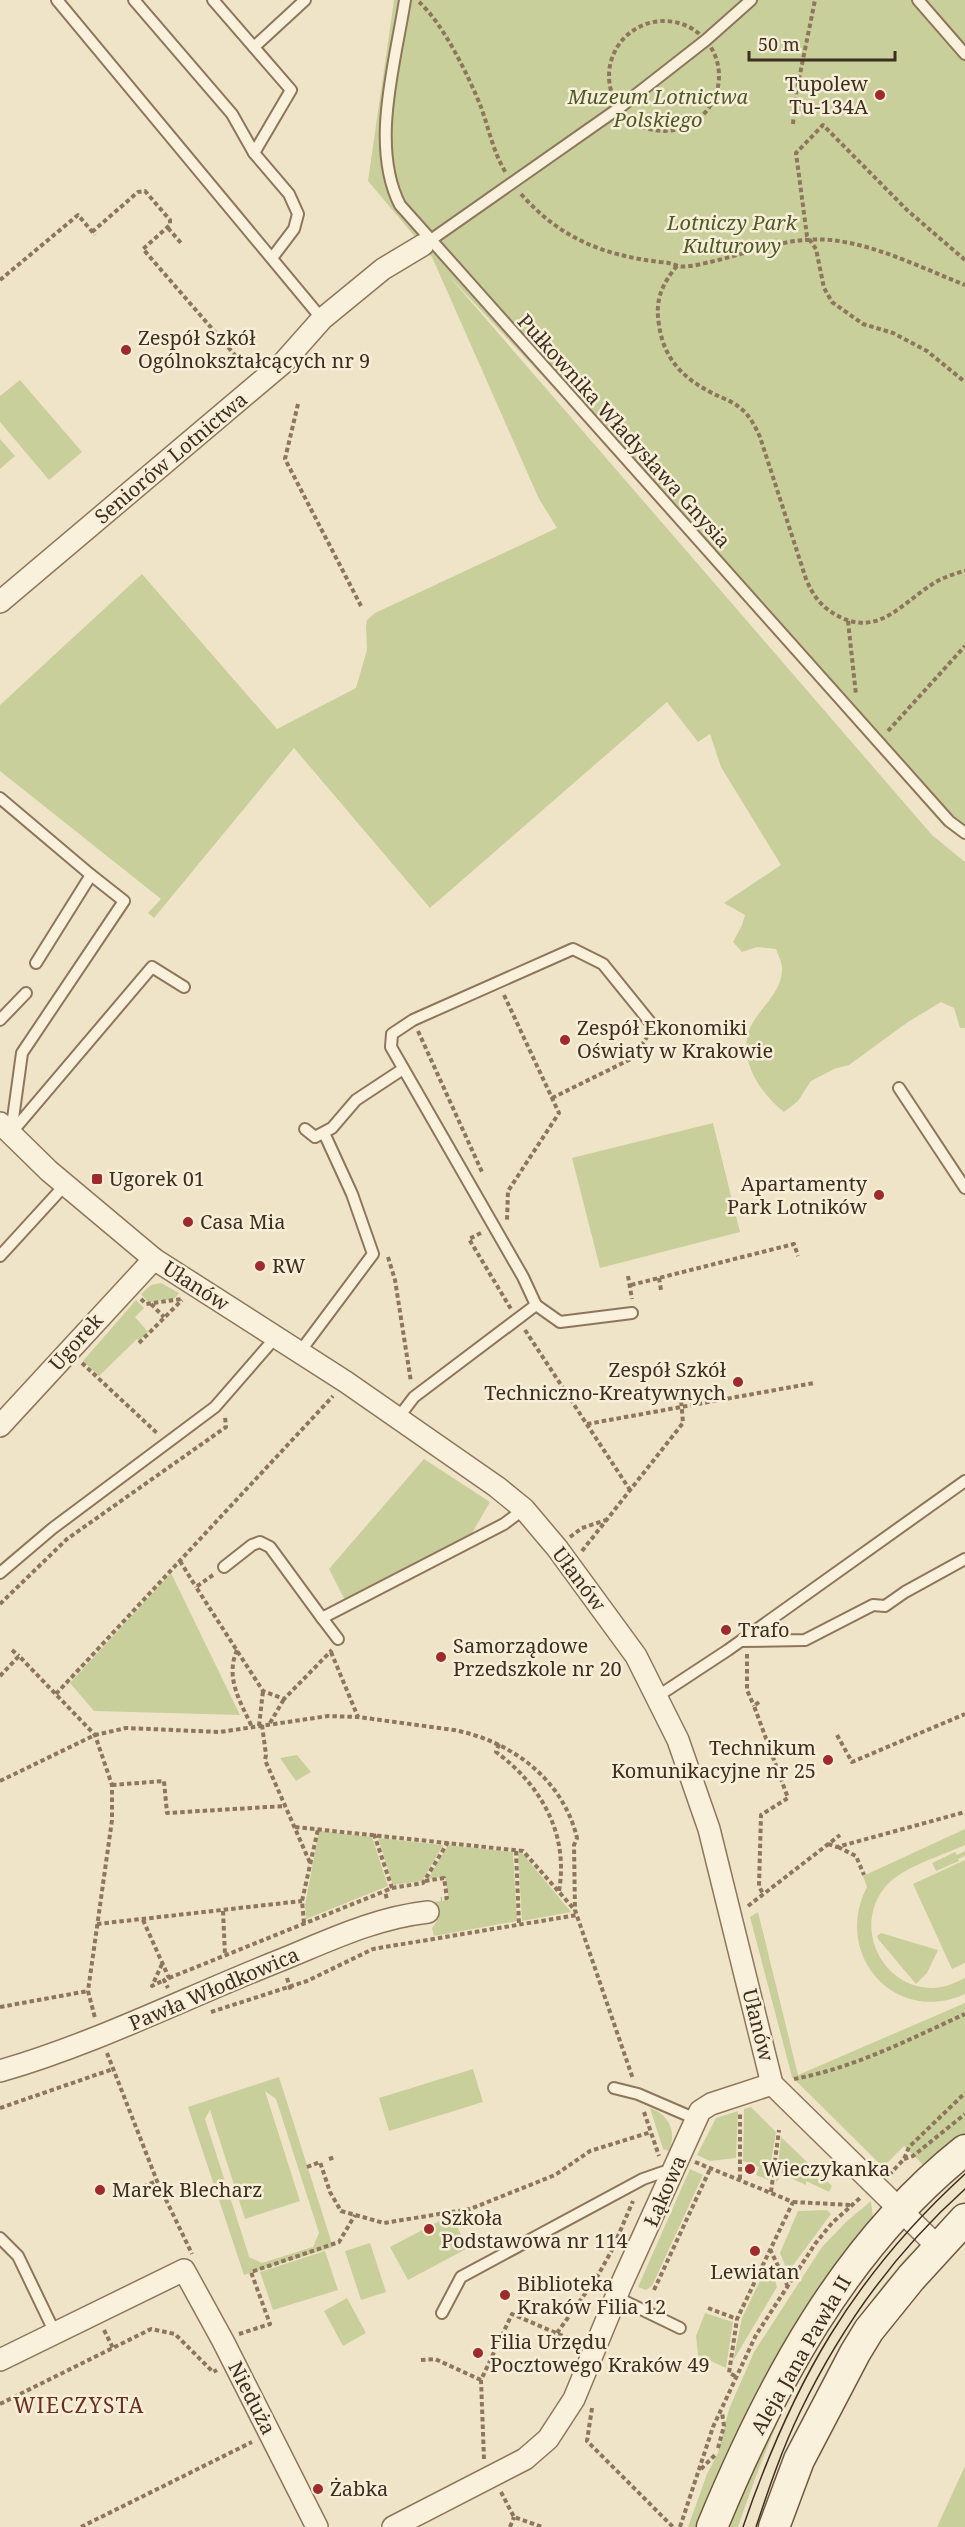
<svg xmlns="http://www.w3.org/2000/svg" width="965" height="2527" viewBox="0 0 965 2527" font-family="'Noto Serif',serif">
<rect width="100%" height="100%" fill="#f0e4c8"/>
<g fill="#c9cf9b" fill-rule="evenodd">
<path d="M394,0H965V824L954,816L448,275L932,835L965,862V1028H960L954,1008L941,1002L908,1022L849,1065L834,1069L811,1081L798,1101L784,1112C757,1091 733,1052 755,1019C765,1004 781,990 782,971C783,964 778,955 776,949L757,947L742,952L733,942L742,925L745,915L724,903L781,865L721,767L710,734L698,742L667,702L430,908L294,748L154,918L148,913L161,899L0,771V705L142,574L277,729L356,688L367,650L366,626L367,620L375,613L557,528L539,499L432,257L368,181Z"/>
<polygon points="20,380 82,452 49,480 0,422 0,396"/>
<polygon points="0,439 15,456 0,469"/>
<polygon points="713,1123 740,1232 600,1268 572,1158"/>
<polygon points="161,1283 179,1293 174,1299 148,1302 141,1294 151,1285"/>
<polygon points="136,1300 144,1308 135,1317 148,1332 139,1341 137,1339 99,1376 83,1361"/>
<polygon points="424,1459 490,1502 472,1533 348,1606 329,1569"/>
<polygon points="171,1573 240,1715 94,1711 70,1683"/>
<polygon points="297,1755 311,1772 296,1781 280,1758"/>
<path d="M965,1829V1845C943,1855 907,1866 890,1882C850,1920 879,1989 934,1988C946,1987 955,1983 965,1978V1994C895,2026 832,1954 867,1887L863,1876Z"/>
<polygon points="319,1831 372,1837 388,1886 306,1919 305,1905"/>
<polygon points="378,1838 443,1845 422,1881 393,1885"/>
<polygon points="448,1845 513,1852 517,1921 434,1936 432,1928 437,1921 434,1902 449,1900 445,1876 428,1879"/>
<polygon points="965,1851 965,1856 958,1859 959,1861 936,1871 932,1863 955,1852 957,1855"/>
<polygon points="518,1853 522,1853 571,1912 522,1921"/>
<polygon points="965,1860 965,1963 952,1969 913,1884"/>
<polygon points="758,1912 798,2075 965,2003 965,2139 928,2170 904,2146 883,2167 792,2077 750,1917"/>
<polygon points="881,1933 938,1950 927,1973 916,1984 878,1939 877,1936"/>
<polygon points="473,2069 483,2102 389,2131 379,2098"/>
<path d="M279,2077L333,2247L244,2275L188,2107ZM265,2091L276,2099L319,2233L313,2247L262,2263L249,2257L247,2250L205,2119L210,2110L245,2219L300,2201Z"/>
<polygon points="751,2107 776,2132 768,2180 756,2175 759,2167 743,2161 744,2109"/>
<path d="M650,2108C669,2115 677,2131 669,2151L663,2149Z"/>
<polygon points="738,2111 736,2158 710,2161 697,2155 716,2118"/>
<polygon points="781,2137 832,2186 829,2192 806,2181 806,2185 782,2174 776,2183"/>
<polygon points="690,2169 703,2175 652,2286 646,2290 638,2287"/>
<polygon points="871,2201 873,2219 699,2527 688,2527 707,2474 718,2453 729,2409 754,2352 822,2247 846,2222"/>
<polygon points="798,2211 827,2210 831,2214 788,2272 780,2253"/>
<polygon points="451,2215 468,2248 408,2280 390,2247"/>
<polygon points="370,2243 386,2292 361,2300 345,2251"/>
<path d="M913,2250L875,2301L788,2452C819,2379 859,2309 913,2250Z"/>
<polygon points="325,2251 338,2290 273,2310 260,2272"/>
<path d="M882,2252C857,2286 831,2320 810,2358C779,2412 758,2469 738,2527H728L742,2487L827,2320Z"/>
<polygon points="766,2268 772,2270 777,2287 733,2361 742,2318"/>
<polygon points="347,2298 366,2333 343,2346 324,2311"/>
<polygon points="705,2313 733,2322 726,2368 698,2355 696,2336"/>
<polygon points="965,2466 965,2527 937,2527"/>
</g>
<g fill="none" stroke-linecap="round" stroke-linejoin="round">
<g stroke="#8d765c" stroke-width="14">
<g id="lane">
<polyline points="57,0 322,319"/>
<polyline points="134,0 232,114 254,153 289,194 298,214 294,229 272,258"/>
<polyline points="213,0 291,90 254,153"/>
<path d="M405,0C395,64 370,146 400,205L949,821L965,833"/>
<polyline points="918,0 965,54"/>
<polyline points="254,47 305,0"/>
<polyline points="425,244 619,108 706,40 751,0"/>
<polyline points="0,798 91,875"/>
<polyline points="0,1020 26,993"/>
<polyline points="899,1088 965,1188"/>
<polyline points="305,1129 315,1137 332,1128 356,1100 403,1069"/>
<polyline points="12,1132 152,967 184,987"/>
<polyline points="11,1133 22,1053 124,901 91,875 36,963"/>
<polyline points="0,1256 65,1185"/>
<polyline points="536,1305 560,1322 632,1313"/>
<polyline points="299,1353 373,1254 352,1194 324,1133"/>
<polyline points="398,1418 414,1397 536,1305 523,1277 391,1047 392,1034 413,1020 573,949 603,964 654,1027"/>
<polyline points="224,1567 252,1545 260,1542 270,1547 322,1618 504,1524 524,1509"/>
<polyline points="0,1573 53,1528 215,1407 275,1338"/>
<polyline points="322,1618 338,1639"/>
<polyline points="741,1641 805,1640 873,1605 885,1606 905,1592 965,1559"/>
<polyline points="658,1696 728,1650 965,1481"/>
<polyline points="614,2088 638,2094 696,2119"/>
<polyline points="0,2238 18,2256 55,2333"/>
<polyline points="616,2297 680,2328"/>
<polyline points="442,2313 461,2277 643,2179 663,2172 674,2173"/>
</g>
</g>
<g stroke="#8d765c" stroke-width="24">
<g id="street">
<polyline points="0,602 283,363 322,319 383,269 423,245"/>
<polyline points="0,1123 49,1171 154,1259 346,1382 497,1487 524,1509 557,1548 636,1656 678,1740 709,1829 772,2084 937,2246"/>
<polyline points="0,1426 154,1259"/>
<path d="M0,2071C97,2043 187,1997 281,1960C330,1940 375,1918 428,1912"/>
<polyline points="0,2360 184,2270 223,2341 317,2527"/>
<polyline points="393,2527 525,2459 548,2439 574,2399 621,2285 700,2111 711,2104 772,2084"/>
</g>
</g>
<g stroke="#6f573f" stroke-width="33">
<g id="secondary">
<path d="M712,2527C770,2387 844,2246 965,2150"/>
<polyline points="774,2527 799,2460 855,2353 869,2330 911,2278 965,2219"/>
</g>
</g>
<g stroke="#8d765c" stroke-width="4" stroke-dasharray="4.5 3" stroke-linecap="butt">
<path d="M419,2C443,23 469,77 481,107C489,129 493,152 506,173"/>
<circle cx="664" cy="76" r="55"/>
<polyline points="793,124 796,94 815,0"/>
<path d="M521,194C560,238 602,255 660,262C667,262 672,264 678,266C687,268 701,264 710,262C750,253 788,236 831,240C877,245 922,268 965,285"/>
<polyline points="168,228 181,243"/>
<polyline points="92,232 138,192 145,191 170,220 170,225 143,249 247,369"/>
<polyline points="965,260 907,210 823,125 796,153 807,236 816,249 824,288 832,302 863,324 893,333 927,351 965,382"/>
<path d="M677,266C661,285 655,301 659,325C664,360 684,379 714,394C722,398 732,401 739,407C749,414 755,426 760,437L806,579C814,598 823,609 842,618C879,635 903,603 931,585C941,578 953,574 965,571"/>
<polyline points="0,280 78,215 95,235"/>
<polyline points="298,404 285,459 361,606"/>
<polyline points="848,621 856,695"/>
<polyline points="888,731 965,646"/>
<polyline points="504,995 559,1113 508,1191 507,1220"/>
<polyline points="418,1031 482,1172"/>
<polyline points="552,1098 633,1058 647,1037"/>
<polyline points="481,1233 469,1239 511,1309"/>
<polyline points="388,1257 395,1280 411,1382"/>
<polyline points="628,1276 632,1299"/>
<polyline points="659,1278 661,1290"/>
<polyline points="631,1285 794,1244 798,1256"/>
<polyline points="141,1299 146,1304 182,1299"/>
<polyline points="151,1304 164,1317"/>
<polyline points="525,1330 630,1490"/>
<polyline points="139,1343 182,1300"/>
<polyline points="82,1363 158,1434"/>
<polyline points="587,1424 814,1383"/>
<polyline points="570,1537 582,1528 606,1520"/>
<polyline points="582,1551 683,1423 680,1387"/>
<polyline points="180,1561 196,1587"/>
<polyline points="213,1575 196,1587 263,1691 284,1699 332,1650"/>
<polyline points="0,1604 67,1539 226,1427 225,1417"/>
<polyline points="12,1650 19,1656"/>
<path d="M237,1650C225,1678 240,1701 252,1727"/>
<polyline points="331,1652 358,1717"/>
<polyline points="747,1654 747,1690 754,1706"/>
<polyline points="0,1676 19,1656 95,1735 112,1785 112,1820 88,1991 95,2018"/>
<polyline points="56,1694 333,1396"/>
<polyline points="759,1702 754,1706 788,1798 761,1815 759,1886 763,1894"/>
<polyline points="270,1723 284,1699"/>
<polyline points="262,1725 266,1755 265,1760 311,1865"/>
<polyline points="259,1726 263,1691"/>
<polyline points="837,1735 852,1762 965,1714"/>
<path d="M499,1744L496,1752C541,1785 569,1834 559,1891"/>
<path d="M0,1781L95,1735L126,1728L220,1732L328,1716L358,1717L454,1730C511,1741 563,1779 577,1838L574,1845L575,1910L633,2079"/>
<polyline points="112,1785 164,1781 167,1813 285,1806"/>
<polyline points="295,1827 523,1851 574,1909"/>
<polyline points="374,1834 392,1888 385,1891 387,1900"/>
<polyline points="828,1844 837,1847 965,1812"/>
<polyline points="838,1847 856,1856 864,1875"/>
<polyline points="516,1851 519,1924"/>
<polyline points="425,1881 444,1878 447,1898 441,1899"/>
<polyline points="392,1888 423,1883 448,1842"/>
<polyline points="748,1906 840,1835"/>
<polyline points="223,1911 225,1955"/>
<polyline points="143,1920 169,1978 164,1980 168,1988"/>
<polyline points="304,1923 302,1901 318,1829"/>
<polyline points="97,1924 302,1901"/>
<polyline points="162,1964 152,1986 164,1980"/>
<polyline points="169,1978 385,1891"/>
<polyline points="287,1978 291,1991"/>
<polyline points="0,2007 88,1991"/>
<polyline points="211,2012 307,1981 373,1949 577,1915"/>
<polyline points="107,2053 157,2181 192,2254"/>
<path d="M794,2079C854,2068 910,2039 965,2014"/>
<polyline points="0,2108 113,2069"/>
<polyline points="644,2112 659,2156"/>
<polyline points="329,2159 335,2157"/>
<polyline points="904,2159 913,2156 965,2114"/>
<polyline points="695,2162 793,2202 737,2319 729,2373 735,2376"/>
<polyline points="307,2167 320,2162 330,2192 341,2211 384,2223 470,2209 555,2175 590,2151 651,2132"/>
<polyline points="889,2175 904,2159 909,2147 965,2093"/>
<polyline points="740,2179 740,2113"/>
<polyline points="771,2192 779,2130"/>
<polyline points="122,2195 157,2181"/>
<polyline points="793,2202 852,2205"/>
<polyline points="770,2249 787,2285"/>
<polyline points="654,2290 711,2167"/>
<polyline points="577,2304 590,2310"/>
<polyline points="708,2308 737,2319"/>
<polyline points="104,2330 113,2348"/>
<polyline points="557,2333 597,2277 612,2250 633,2201"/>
<polyline points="239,2334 270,2324 251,2272 339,2242 355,2215"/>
<polyline points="421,2360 435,2359 481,2380"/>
<polyline points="0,2404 151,2329 175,2334 213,2372 217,2370"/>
<polyline points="592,2408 587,2441 673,2527"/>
<polyline points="718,2448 724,2426 722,2412"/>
<polyline points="484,2459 481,2380 512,2314 577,2342"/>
<polyline points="701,2469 715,2455"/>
<polyline points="501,2492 514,2517 542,2527"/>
<polyline points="81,2527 252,2442"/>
<polyline points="510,2527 514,2517"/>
<polyline points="680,2527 713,2427 756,2335 815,2244 832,2223 860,2198"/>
</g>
<use href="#lane" stroke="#faf1dc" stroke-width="10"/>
<use href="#street" stroke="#faf1dc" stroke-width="21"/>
<use href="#secondary" stroke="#faf1dc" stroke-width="30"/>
<g stroke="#3d2e20" stroke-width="1.5">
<path d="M743,2527C792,2384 852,2277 965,2174"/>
<path d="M756,2527C769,2488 782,2449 800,2412C840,2329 896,2251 965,2189"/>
</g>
</g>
<g fill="#9e2a2b" stroke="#f7eed8" stroke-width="2">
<circle cx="880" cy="95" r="6"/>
<circle cx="126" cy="350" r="6"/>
<circle cx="565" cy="1040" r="6"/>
<rect x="91" y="1173" width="12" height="12" rx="3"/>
<circle cx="879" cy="1195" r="6"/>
<circle cx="188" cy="1222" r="6"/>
<circle cx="260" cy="1266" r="6"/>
<circle cx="738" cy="1382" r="6"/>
<circle cx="726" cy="1630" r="6"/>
<circle cx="441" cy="1657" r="6"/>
<circle cx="828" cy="1760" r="6"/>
<circle cx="750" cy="2169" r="6"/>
<circle cx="100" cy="2190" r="6"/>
<circle cx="429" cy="2229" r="6"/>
<circle cx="755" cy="2251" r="6"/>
<circle cx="505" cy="2295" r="6"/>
<circle cx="478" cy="2353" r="6"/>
<circle cx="318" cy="2489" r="6"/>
</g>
<g text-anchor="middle" stroke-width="5" stroke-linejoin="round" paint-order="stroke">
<g font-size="20" fill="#3d2e20" stroke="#f7eed8" text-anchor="start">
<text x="868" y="91" text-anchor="end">Tupolew<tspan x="868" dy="23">Tu-134A</tspan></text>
<text x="138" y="345">Zespół Szkół<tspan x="138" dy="23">Ogólnokształcących nr 9</tspan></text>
<text x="577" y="1035">Zespół Ekonomiki<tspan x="577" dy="23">Oświaty w Krakowie</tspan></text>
<text x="109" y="1186">Ugorek 01</text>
<text x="867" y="1191" text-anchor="end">Apartamenty<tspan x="867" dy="23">Park Lotników</tspan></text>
<text x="200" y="1229">Casa Mia</text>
<text x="272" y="1273">RW</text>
<text x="726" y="1377" text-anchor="end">Zespół Szkół<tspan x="726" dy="23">Techniczno-Kreatywnych</tspan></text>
<text x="738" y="1637">Trafo</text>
<text x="453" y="1653">Samorządowe<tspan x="453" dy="23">Przedszkole nr 20</tspan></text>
<text x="816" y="1755" text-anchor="end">Technikum<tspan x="816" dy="23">Komunikacyjne nr 25</tspan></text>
<text x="762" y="2176">Wieczykanka</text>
<text x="112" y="2197">Marek Blecharz</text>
<text x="441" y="2225">Szkoła<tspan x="441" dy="23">Podstawowa nr 114</tspan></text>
<text x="755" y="2279" text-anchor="middle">Lewiatan</text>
<text x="517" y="2291">Biblioteka<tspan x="517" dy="23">Kraków Filia 12</tspan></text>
<text x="490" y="2349">Filia Urzędu<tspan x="490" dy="23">Pocztowego Kraków 49</tspan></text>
<text x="330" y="2496">Żabka</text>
</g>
<g font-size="20" font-style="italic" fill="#4d5a26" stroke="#f7eed8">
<text x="658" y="104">Muzeum Lotnictwa<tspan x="658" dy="23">Polskiego</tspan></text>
<text x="732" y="230">Lotniczy Park<tspan x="732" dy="23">Kulturowy</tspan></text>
</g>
<g font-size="20" fill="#3d2e20" stroke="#f7eed8">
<text transform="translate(624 431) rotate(48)" y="7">Pułkownika Władysława Gnysia</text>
<text transform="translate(171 458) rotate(-40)" y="7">Seniorów Lotnictwa</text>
<text transform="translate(196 1286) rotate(33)" y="7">Ułanów</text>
<text transform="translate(76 1342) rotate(-48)" y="7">Ugorek</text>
<text transform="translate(579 1579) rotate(53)" y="7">Ułanów</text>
<text transform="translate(214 1989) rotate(-23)" y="7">Pawła Włodkowica</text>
<text transform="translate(758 2025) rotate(76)" y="7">Ułanów</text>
<text transform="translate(665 2191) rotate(-66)" y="7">Łąkowa</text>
<text transform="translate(801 2355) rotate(-60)" y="7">Aleja Jana Pawła II</text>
<text transform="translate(252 2398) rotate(63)" y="7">Nieduża</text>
</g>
<g font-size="21" letter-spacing="1.5" fill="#6b2e1e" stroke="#f7eed8">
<text x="79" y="2413">WIECZYSTA</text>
</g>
</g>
<path d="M749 51v9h146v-9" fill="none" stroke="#3d2e20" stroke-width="3"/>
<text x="758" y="51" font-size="18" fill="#3d2e20" stroke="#f7eed8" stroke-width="4.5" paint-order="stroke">50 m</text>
</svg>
